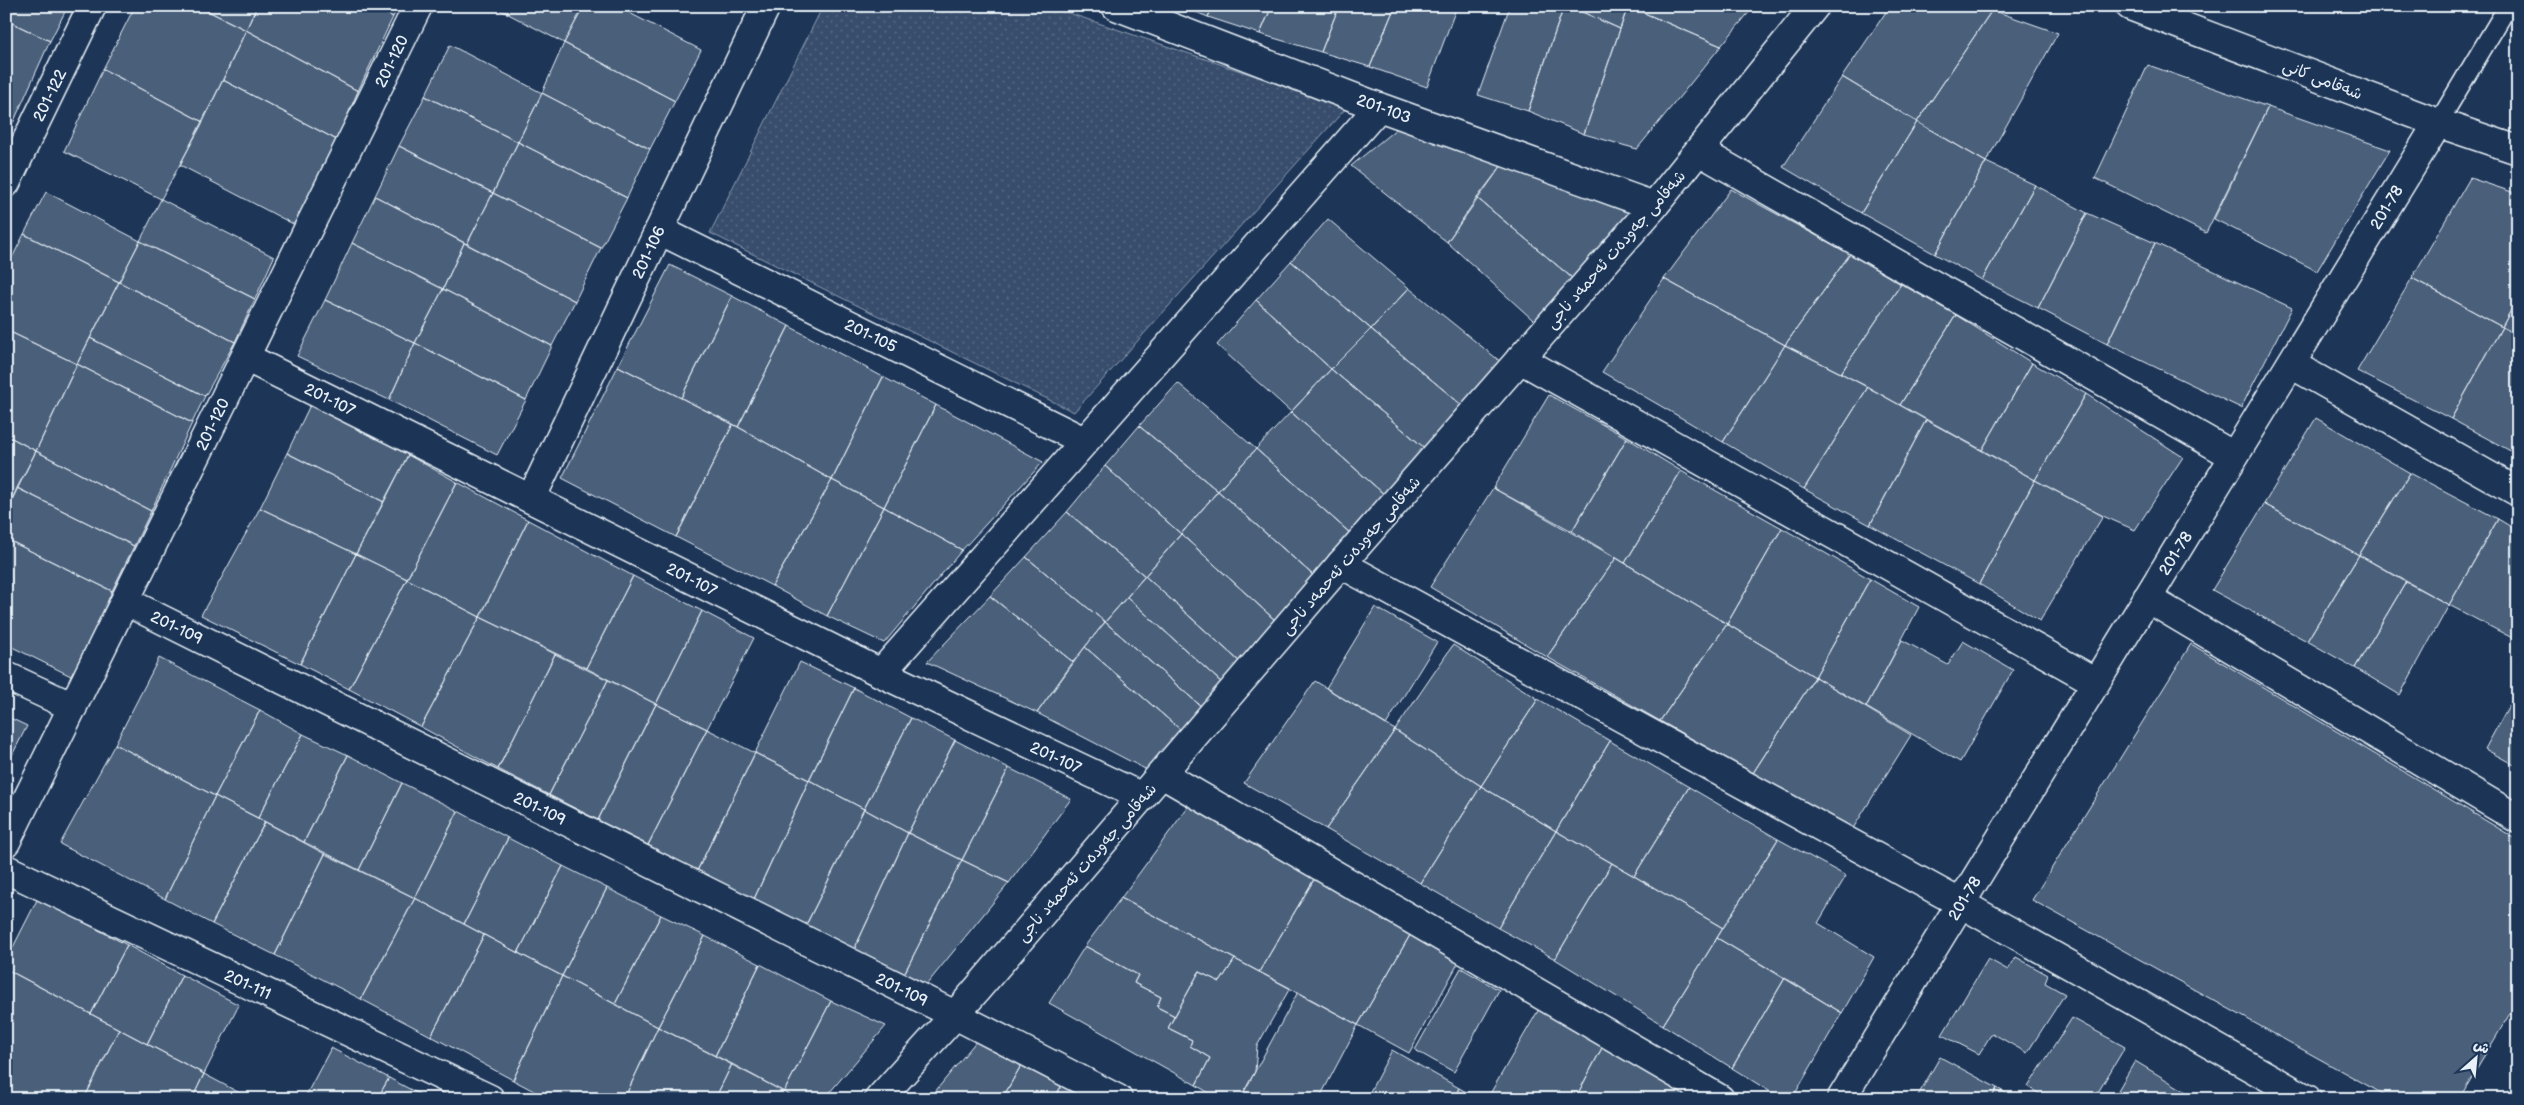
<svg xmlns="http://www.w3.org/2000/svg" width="2524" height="1105" font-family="'Balsamiq Sans','Playpen Sans Arabic',sans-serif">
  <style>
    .green { fill: url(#green-dots); stroke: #909fb2 }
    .building { fill: #495e7a; stroke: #e8f1f8 }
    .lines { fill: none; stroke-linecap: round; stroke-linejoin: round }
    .lane-casing { stroke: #e8f1f8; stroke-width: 21 }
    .street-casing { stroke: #e8f1f8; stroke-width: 31 }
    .secondary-casing { stroke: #e8f1f8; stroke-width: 31 }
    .lane { stroke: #1d3557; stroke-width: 18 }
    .street { stroke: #1d3557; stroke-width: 28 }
    .secondary { stroke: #1d3557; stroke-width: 28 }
    .labels { text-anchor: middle; stroke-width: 4; stroke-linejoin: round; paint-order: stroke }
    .street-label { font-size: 16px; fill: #e8f1f8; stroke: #1d3557 }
  </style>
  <defs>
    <pattern id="green-dots" width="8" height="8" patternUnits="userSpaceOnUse" patternTransform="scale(1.25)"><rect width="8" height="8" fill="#374d6c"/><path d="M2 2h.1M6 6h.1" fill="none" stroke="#546782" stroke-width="1.8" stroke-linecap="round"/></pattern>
  </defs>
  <rect width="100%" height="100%" fill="#1d3557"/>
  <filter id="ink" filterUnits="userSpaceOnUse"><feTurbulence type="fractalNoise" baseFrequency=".02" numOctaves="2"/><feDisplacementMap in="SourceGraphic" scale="10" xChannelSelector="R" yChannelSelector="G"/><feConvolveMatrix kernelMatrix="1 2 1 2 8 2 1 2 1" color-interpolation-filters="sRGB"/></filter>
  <g filter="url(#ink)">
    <!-- green -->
    <path class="green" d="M823,6H1048L1347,107L1074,412L710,233Z"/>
    <!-- building -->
    <path class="building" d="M6,6H68L50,41L6,20Z
      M135,6H198L246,30L203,122L103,69Z
      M198,6H257L246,30Z
      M257,6H373L393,17L358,91L246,30Z
      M373,6H399L393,17Z
      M493,6H584L564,43Z
      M584,6H616L701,50L675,101L564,43Z
      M1181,6H1213L1208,17Z
      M1213,6H1272L1260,34L1208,17Z
      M1272,6H1339L1321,52L1260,34Z
      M1339,6H1395L1370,67L1321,52Z
      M1395,6H1457L1427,87L1370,67Z
      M1510,6H1564L1528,111L1478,95Z
      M1564,6H1569L1620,29L1584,134L1528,111Z
      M1569,6H1628L1620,29Z
      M1628,6L1721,46L1637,149L1584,134Z
      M1628,6H1743L1751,10L1721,46Z
      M1890,6H1980L1992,10L1917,122L1842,77Z
      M1992,10L2058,33L1986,162L1917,122Z
      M6,20L50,41L14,121L6,118Z
      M246,30L358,91L337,140L223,80Z
      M564,43L675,101L650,149L542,93Z
      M450,45L542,93L518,142L425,96Z
      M2148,65L2268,107L2206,233L2095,178Z
      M103,69L203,122L161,199L64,151Z
      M1842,77L1917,122L1861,213L1783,167Z
      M223,80L337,140L295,225L180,165Z
      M542,93L650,149L627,198L518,142Z
      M425,96L518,142L493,193L399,146Z
      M2268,107L2390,150L2317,271L2214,219Z
      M6,118L14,121L6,134Z
      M1917,122L1986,162L1935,254L1861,213Z
      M1402,124L1502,165L1447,242L1351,166Z
      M518,142L627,198L601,248L493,193Z
      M399,146L493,193L467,244L375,196Z
      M1986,162L2035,185L1982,280L1935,254Z
      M1502,165L1637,216L1578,283L1477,198Z
      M2470,178L2518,194V297L2502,327L2412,278Z
      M2035,185L2087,213L2038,308L1982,280Z
      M1731,189L1850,254L1785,345L1664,279Z
      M46,192L140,241L119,282L24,234Z
      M493,193L601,248L575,301L467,244Z
      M375,196L464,243L443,289L352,243Z
      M1477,198L1578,283L1543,329L1447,242Z
      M161,199L274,257L255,299L140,241Z
      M2087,213L2155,243L2107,344L2038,308Z
      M1328,219L1409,288L1371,329L1291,261Z
      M24,234L119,282L77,364L6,330V270Z
      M140,241L255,299L235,342L119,282Z
      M352,243L443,289L415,343L325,300Z
      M464,243L575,301L552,346L443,289Z
      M2155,243L2292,308L2241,408L2107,344Z
      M1850,254L1901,284L1841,373L1785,345Z
      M1291,261L1371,329L1331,369L1256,300Z
      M670,265L732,296L681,398L618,366Z
      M2412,278L2502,327L2451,419L2357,371Z
      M1664,279L1785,345L1723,442L1602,372Z
      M119,282L235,342L205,396L90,338Z
      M1901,284L1956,315L1900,405L1841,373Z
      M1409,288L1501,362L1464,407L1371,329Z
      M443,289L552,346L526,400L415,343Z
      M732,296L789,326L738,427L681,398Z
      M2518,297V335L2502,327Z
      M325,300L415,343L389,400L297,356Z
      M1256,300L1331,369L1291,412L1217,345Z
      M1956,315L2032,363L1982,450L1900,405Z
      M789,326L883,377L832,480L738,427Z
      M2502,327L2518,335V455L2451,419Z
      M1371,329L1464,407L1427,450L1331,369Z
      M6,330L77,364L36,451L6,435Z
      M90,338L205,396L192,423L77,364Z
      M415,343L526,400L497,455L389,400Z
      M1785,345L1868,387L1804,489L1723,442Z
      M2032,363L2086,394L2035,480L1982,450Z
      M77,364L192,423L151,511L36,451Z
      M618,366L733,424L676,537L562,478Z
      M1331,369L1427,450L1385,495L1291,412Z
      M883,377L936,405L884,507L832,480Z
      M1178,383L1256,449L1218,491L1139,426Z
      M1868,387L1926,420L1870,525L1804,489Z
      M2086,394L2183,457L2135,530L2103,516L2035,480Z
      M1549,395L1627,438L1572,531L1493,488Z
      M311,403L408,455L384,502L287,453Z
      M936,405L1043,462L962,550L884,507Z
      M1291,412L1385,495L1351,534L1256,449Z
      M2316,418L2410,473L2359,555L2264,504Z
      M1926,420L2035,480L1979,584L1870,525Z
      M733,424L832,480L772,586L676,537Z
      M1139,426L1218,491L1181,534L1105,466Z
      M6,435L36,451L10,504L6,502Z
      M1627,438L1681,471L1625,563L1572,531Z
      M1256,449L1351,534L1314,576L1218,491Z
      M36,451L151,511L134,546L17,488Z
      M287,453L384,502L356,554L260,508Z
      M408,455L457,482L407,579L356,554Z
      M1105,466L1181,534L1145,576L1067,512Z
      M1681,471L1782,528L1727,624L1625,563Z
      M2410,473L2498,519L2449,605L2359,555Z
      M832,480L884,507L827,616L772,586Z
      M2035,480L2103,516L2040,621L1979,584Z
      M457,482L528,520L480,617L407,579Z
      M17,488L134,546L112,591L6,539V513Z
      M1493,488L1616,558L1547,657L1430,587Z
      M1218,491L1314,576L1276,621L1181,534Z
      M2264,504L2359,555L2307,641L2212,590Z
      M884,507L962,550L884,643L827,616Z
      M260,508L356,554L300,664L201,615Z
      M1067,512L1145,576L1105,622L1026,557Z
      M2498,519L2518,531V641L2449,605Z
      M528,520L633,576L586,668L480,617Z
      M1782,528L1870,579L1815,677L1727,624Z
      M1181,534L1276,621L1240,662L1145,576Z
      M6,539L112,591L75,678L6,644Z
      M356,554L407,579L349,689L300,664Z
      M2359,555L2406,582L2355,668L2307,641Z
      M1026,557L1105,622L1073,662L990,596Z
      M1616,558L1727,624L1660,721L1547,657Z
      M633,576L702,611L656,704L586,668Z
      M1145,576L1240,662L1222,683L1127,597Z
      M407,579L480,617L421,727L349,689Z
      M1870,579L1919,607L1866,707L1815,677Z
      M2406,582L2449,605L2400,695L2355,668Z
      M990,596L1073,662L1037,713L927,662Z
      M1127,597L1222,683L1203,708L1105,622Z
      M1375,607L1437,642L1386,725L1326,688Z
      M702,611L754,638L707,729L656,704Z
      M480,617L555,654L498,769L421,727Z
      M1105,622L1203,708L1183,732L1085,647Z
      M1727,624L1815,677L1753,773L1660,721Z
      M1902,640L1948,665L1963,641L2013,670L1960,762L1866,707Z
      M2191,644L2518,840V1000L2459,1099H2392L2032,900Z
      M1453,645L1538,699L1481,786L1395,730Z
      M1085,647L1183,732L1151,772L1037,713Z
      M555,654L608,680L549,795L498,769Z
      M159,658L260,710L215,796L115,744Z
      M800,662L854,688L809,780L755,753Z
      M1815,677L1911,735L1852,830L1753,773Z
      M608,680L656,704L598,820L549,795Z
      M1315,681L1395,730L1326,829L1244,783Z
      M854,688L911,718L864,809L809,780Z
      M2518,689V767L2485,749Z
      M1538,699L1610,741L1556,831L1481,786Z
      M656,704L707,729L648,845L598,820Z
      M260,710L303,734L258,818L215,796Z
      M6,716L27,726L6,767Z
      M911,718L955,740L908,833L864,809Z
      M707,729L755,753L697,871L648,845Z
      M1395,730L1481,786L1420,883L1326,829Z
      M303,734L348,755L304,842L258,818Z
      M955,740L1009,768L962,860L908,833Z
      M1610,741L1689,787L1634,876L1556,831Z
      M115,744L215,796L165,899L60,844Z
      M755,753L809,780L754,899L697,871Z
      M348,755L402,783L359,870L304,842Z
      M1009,768L1071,799L1009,883L962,860Z
      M809,780L864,809L805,927L754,899Z
      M402,783L458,811L415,898L359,870Z
      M1481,786L1556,831L1498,928L1420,883Z
      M1689,787L1778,839L1723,928L1634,876Z
      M215,796L265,822L212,924L165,899Z
      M1190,804L1316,876L1259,972L1121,898Z
      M864,809L908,833L854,950L805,927Z
      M458,811L508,838L464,924L415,898Z
      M265,822L325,854L275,955L212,924Z
      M1556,831L1612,863L1555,959L1498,928Z
      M908,833L962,860L904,974L854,950Z
      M508,838L563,866L518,953L464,924Z
      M1778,839L1846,876L1818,923L1874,957L1842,1013L1717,938Z
      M325,854L415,898L361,999L275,955Z
      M962,860L1009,883L927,984L904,974Z
      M1612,863L1723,928L1663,1025L1555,959Z
      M563,866L607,888L562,976L518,953Z
      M1316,876L1413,930L1358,1025L1259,972Z
      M607,888L661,915L615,1004L562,976Z
      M38,898L127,945L91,1014L6,969V961Z
      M415,898L484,935L431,1036L361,999Z
      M1121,898L1235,959L1220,982L1199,972L1175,1016L1157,1007L1161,997L1134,983L1138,975L1085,946Z
      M661,915L705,936L658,1027L615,1004Z
      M1413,930L1461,958L1409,1053L1358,1025Z
      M484,935L562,976L513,1080L431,1036Z
      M705,936L760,964L715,1056L658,1027Z
      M1717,938L1785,978L1732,1068L1663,1025Z
      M127,945L182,975L147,1044L91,1014Z
      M1085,946L1138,975L1134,983L1161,997L1157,1007L1175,1016L1168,1028L1192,1040L1190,1046L1210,1058L1196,1085L1049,1003Z
      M2016,957L2048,975L2045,983L2065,994L2027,1053L1992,1033L1979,1054L1942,1035L1988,959L2008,970Z
      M1235,959L1290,988L1257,1046L1255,1072L1240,1099H1219L1196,1085L1210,1058L1190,1046L1192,1040L1168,1028L1199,972L1220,982Z
      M760,964L831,1001L784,1092L715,1056Z
      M1461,968L1499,990L1454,1072L1415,1050Z
      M6,969L119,1029L84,1099H6Z
      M182,975L239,1005L204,1074L147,1044Z
      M562,976L658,1027L624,1099H549L513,1080Z
      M1785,978L1842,1013L1792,1099H1782L1732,1068Z
      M1298,992L1358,1025L1319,1099H1240Z
      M831,1001L886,1026L824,1099H797L784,1092Z
      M1539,1009L1603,1046L1575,1099H1487Z
      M2072,1018L2125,1047L2094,1099H2048L2028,1087Z
      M658,1027L732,1064L715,1099H624Z
      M119,1029L204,1074L192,1099H84Z
      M978,1039L1023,1062L1002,1099H929Z
      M1603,1046L1692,1095L1690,1099H1575Z
      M331,1048L389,1078L377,1099H304Z
      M1392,1050L1459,1088L1454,1099H1366Z
      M1940,1057L1997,1088L1991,1099H1916Z
      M2135,1061L2198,1099H2113Z
      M1023,1062L1063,1083L1054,1099H1002Z
      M732,1064L797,1099H715Z
      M204,1074L251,1099H192Z
      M389,1078L428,1099H377Z
      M1063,1083L1093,1099H1054Z
      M1459,1088L1479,1099H1454Z
      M1997,1088L2016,1099H1991Z"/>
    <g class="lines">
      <!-- lane casing -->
      <g class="lane-casing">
        <path id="lane" d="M2438,123L2508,6"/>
      </g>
      <!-- street casing -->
      <g class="street-casing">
        <path id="street" d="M1116,6L1379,107L1654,206
          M1699,151L2234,456
          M6,183L92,6
          M659,230L1084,441
          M245,357L881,673L1142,797
          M1520,359L2096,682
          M2291,364L2518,492
          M531,499L766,6
          M1341,564L1960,903L2307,1099
          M2147,598L2518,819
          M125,601L955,1015L1118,1099
          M881,673L1379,107
          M6,676L73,707
          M1162,774L1720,1099
          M6,842L418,6
          M6,869L490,1099
          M1841,1099L2438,123"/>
      </g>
      <!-- secondary casing -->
      <g class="secondary-casing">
        <path id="secondary" d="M2130,6L2438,123L2518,150
          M879,1099L955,1015L1341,564L1654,206L1815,6"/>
      </g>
      <!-- lane -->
      <use href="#lane" class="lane"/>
      <!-- street -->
      <use href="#street" class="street"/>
      <!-- secondary -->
      <use href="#secondary" class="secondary"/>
    </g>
  </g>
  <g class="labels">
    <!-- street labels -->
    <g class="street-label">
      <text transform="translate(391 61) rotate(-64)" y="6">201-120</text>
      <text transform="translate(2323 79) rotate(21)" y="6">شەقامی کانی</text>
      <text transform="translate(49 95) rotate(-64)" y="6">201-122</text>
      <text transform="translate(1384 108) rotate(20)" y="6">201-103</text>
      <text transform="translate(2386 207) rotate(-59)" y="6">201-78</text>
      <text transform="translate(1615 249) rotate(-49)" y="6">شەقامی جەودەت ئەحمەد ناجی</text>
      <text transform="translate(648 252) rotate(-65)" y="6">201-106</text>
      <text transform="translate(871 335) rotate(26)" y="6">201-105</text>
      <text transform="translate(330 399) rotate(26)" y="6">201-107</text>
      <text transform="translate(212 424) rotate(-64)" y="6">201-120</text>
      <text transform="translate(2175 553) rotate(-58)" y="6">201-78</text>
      <text transform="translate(1350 555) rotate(-49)" y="6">شەقامی جەودەت ئەحمەد ناجی</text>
      <text transform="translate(692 579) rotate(27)" y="6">201-107</text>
      <text transform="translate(177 627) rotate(26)" y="6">201-109</text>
      <text transform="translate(1056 757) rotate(25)" y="6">201-107</text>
      <text transform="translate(540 808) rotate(26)" y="6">201-109</text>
      <text transform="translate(1086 862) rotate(-49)" y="6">شەقامی جەودەت ئەحمەد ناجی</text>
      <text transform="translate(1964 898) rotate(-59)" y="6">201-78</text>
      <text transform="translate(248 984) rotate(25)" y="6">201-111</text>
      <text transform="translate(902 989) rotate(26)" y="6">201-109</text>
    </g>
  </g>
  <!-- margin -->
  <rect width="2524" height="1105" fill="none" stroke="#1d3557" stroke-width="25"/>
  <rect x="12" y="12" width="2499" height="1080" fill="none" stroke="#e8f1f8" stroke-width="2" filter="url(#ink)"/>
  <!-- north arrow -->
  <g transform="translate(2476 1058) rotate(27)" stroke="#1d3557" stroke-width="4" paint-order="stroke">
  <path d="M0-4L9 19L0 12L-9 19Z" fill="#e8f1f8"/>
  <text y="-8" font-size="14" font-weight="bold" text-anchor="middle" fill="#e8f1f8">ش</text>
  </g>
</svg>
